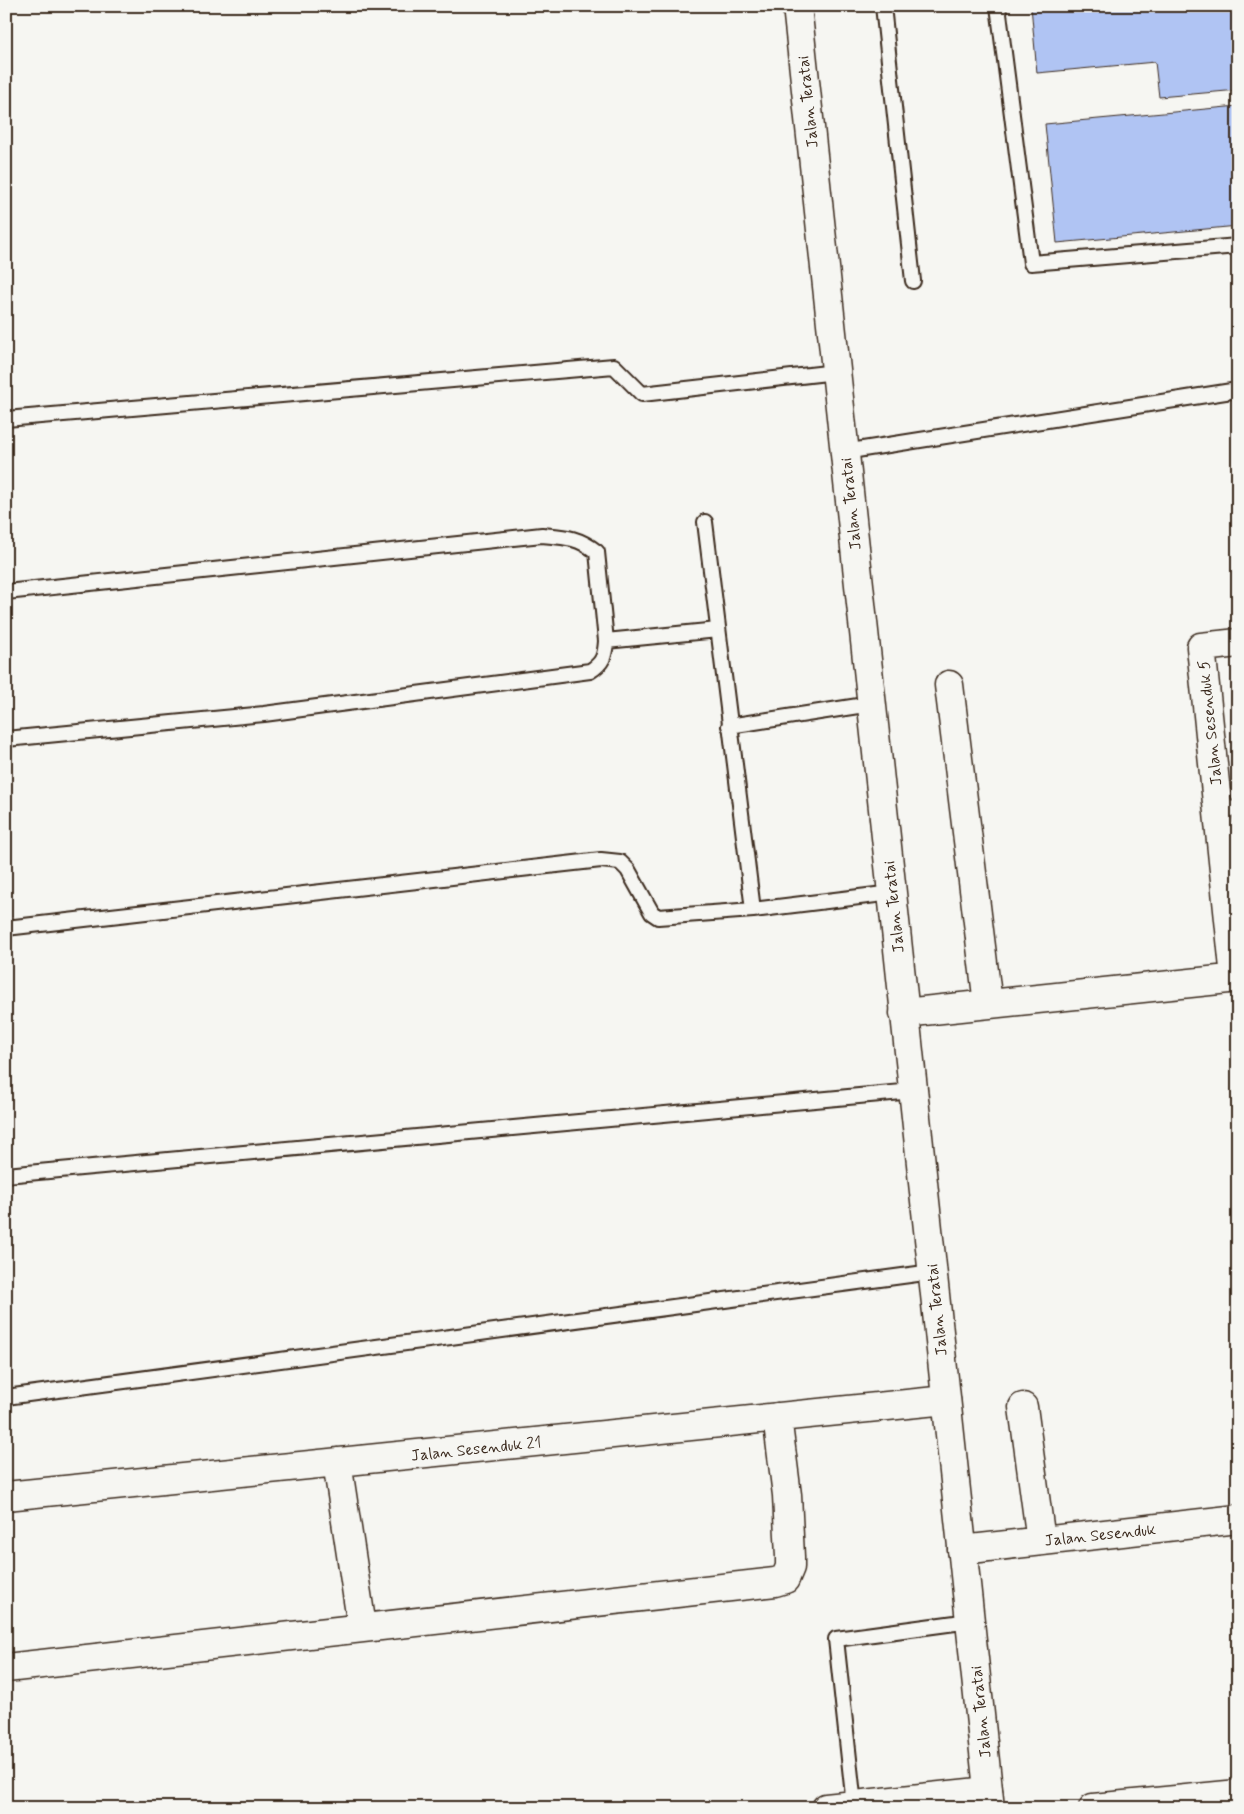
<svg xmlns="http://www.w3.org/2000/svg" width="1244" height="1814" font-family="Mynerve,sans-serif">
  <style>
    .building { fill: #b0c4f3; stroke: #3b2a1e }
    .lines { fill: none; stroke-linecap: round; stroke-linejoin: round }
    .service-casing { stroke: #3b2a1e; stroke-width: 18 }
    .minor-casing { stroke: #3b2a1e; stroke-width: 31 }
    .tertiary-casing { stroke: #3b2a1e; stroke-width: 31 }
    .service { stroke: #f6f6f2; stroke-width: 14 }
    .minor { stroke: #f6f6f2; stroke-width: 28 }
    .tertiary { stroke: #f6f6f2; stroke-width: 28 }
    .labels { text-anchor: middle; stroke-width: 5; stroke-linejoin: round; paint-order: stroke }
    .street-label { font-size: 16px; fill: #3b2a1e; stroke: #f6f6f2 }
  </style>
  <rect width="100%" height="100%" fill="#f6f6f2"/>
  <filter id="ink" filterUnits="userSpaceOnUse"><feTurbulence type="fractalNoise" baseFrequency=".02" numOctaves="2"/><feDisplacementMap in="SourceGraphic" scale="10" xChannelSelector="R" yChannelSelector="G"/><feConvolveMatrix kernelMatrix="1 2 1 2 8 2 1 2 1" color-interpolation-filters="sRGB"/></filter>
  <g filter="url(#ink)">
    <!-- building -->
    <path class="building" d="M1031,6H1238V90L1159,97L1155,62L1037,73Z
      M1238,106V226L1057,243L1045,124Z"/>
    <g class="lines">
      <!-- service casing -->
      <g class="service-casing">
        <path id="service" d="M883,6L913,281
          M998,6L1031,263L1238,246
          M6,419L614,366L642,394L836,372
          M844,452L1238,390
          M705,522L753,910
          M6,592L542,535C565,537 578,537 597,552L606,641C605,656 603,663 590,671L264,714L6,739
          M606,641L718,630
          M729,726L871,704
          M1218,810L1238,808
          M6,928L601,860L620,862L628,870L652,913L658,917L753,910L892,893
          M6,1175L913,1091
          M6,1397L932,1272
          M854,1805L836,1639L970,1621"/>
      </g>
      <!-- minor casing -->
      <g class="minor-casing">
        <path id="minor" d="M949,685L988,1004
          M1235,978L1201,647L1238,643
          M904,1013L1238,978
          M1023,1407L1041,1541
          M337,1462L362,1627
          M6,1496L946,1400
          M962,1550L1238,1519
          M6,1668L775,1582L785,1579L790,1567V1557L787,1495L777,1417
          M826,1808L988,1791
          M1093,1808L1238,1794"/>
      </g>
      <!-- tertiary casing -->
      <g class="tertiary-casing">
        <path id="tertiary" d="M797,6L990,1808"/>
      </g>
      <!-- service -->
      <use href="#service" class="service"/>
      <!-- minor -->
      <use href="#minor" class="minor"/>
      <!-- tertiary -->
      <use href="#tertiary" class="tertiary"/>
    </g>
  </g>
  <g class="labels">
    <!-- street labels -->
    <g class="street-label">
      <text transform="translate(807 102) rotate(-96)" y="6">Jalan Teratai</text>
      <text transform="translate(850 504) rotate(-96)" y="6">Jalan Teratai</text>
      <text transform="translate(1209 723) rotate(-96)" y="6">Jalan Sesenduk 5</text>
      <text transform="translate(893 907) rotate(-96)" y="6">Jalan Teratai</text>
      <text transform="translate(936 1310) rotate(-96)" y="6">Jalan Teratai</text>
      <text transform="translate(476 1448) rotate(-6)" y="6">Jalan Sesenduk 21</text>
      <text transform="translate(1100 1534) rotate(-6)" y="6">Jalan Sesenduk</text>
      <text transform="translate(980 1712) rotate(-96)" y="6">Jalan Teratai</text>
    </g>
  </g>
  <!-- margin -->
  <rect width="1244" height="1814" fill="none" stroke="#f6f6f2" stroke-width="25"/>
  <rect x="12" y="12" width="1219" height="1789" fill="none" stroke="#3b2a1e" stroke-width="2" filter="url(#ink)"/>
</svg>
